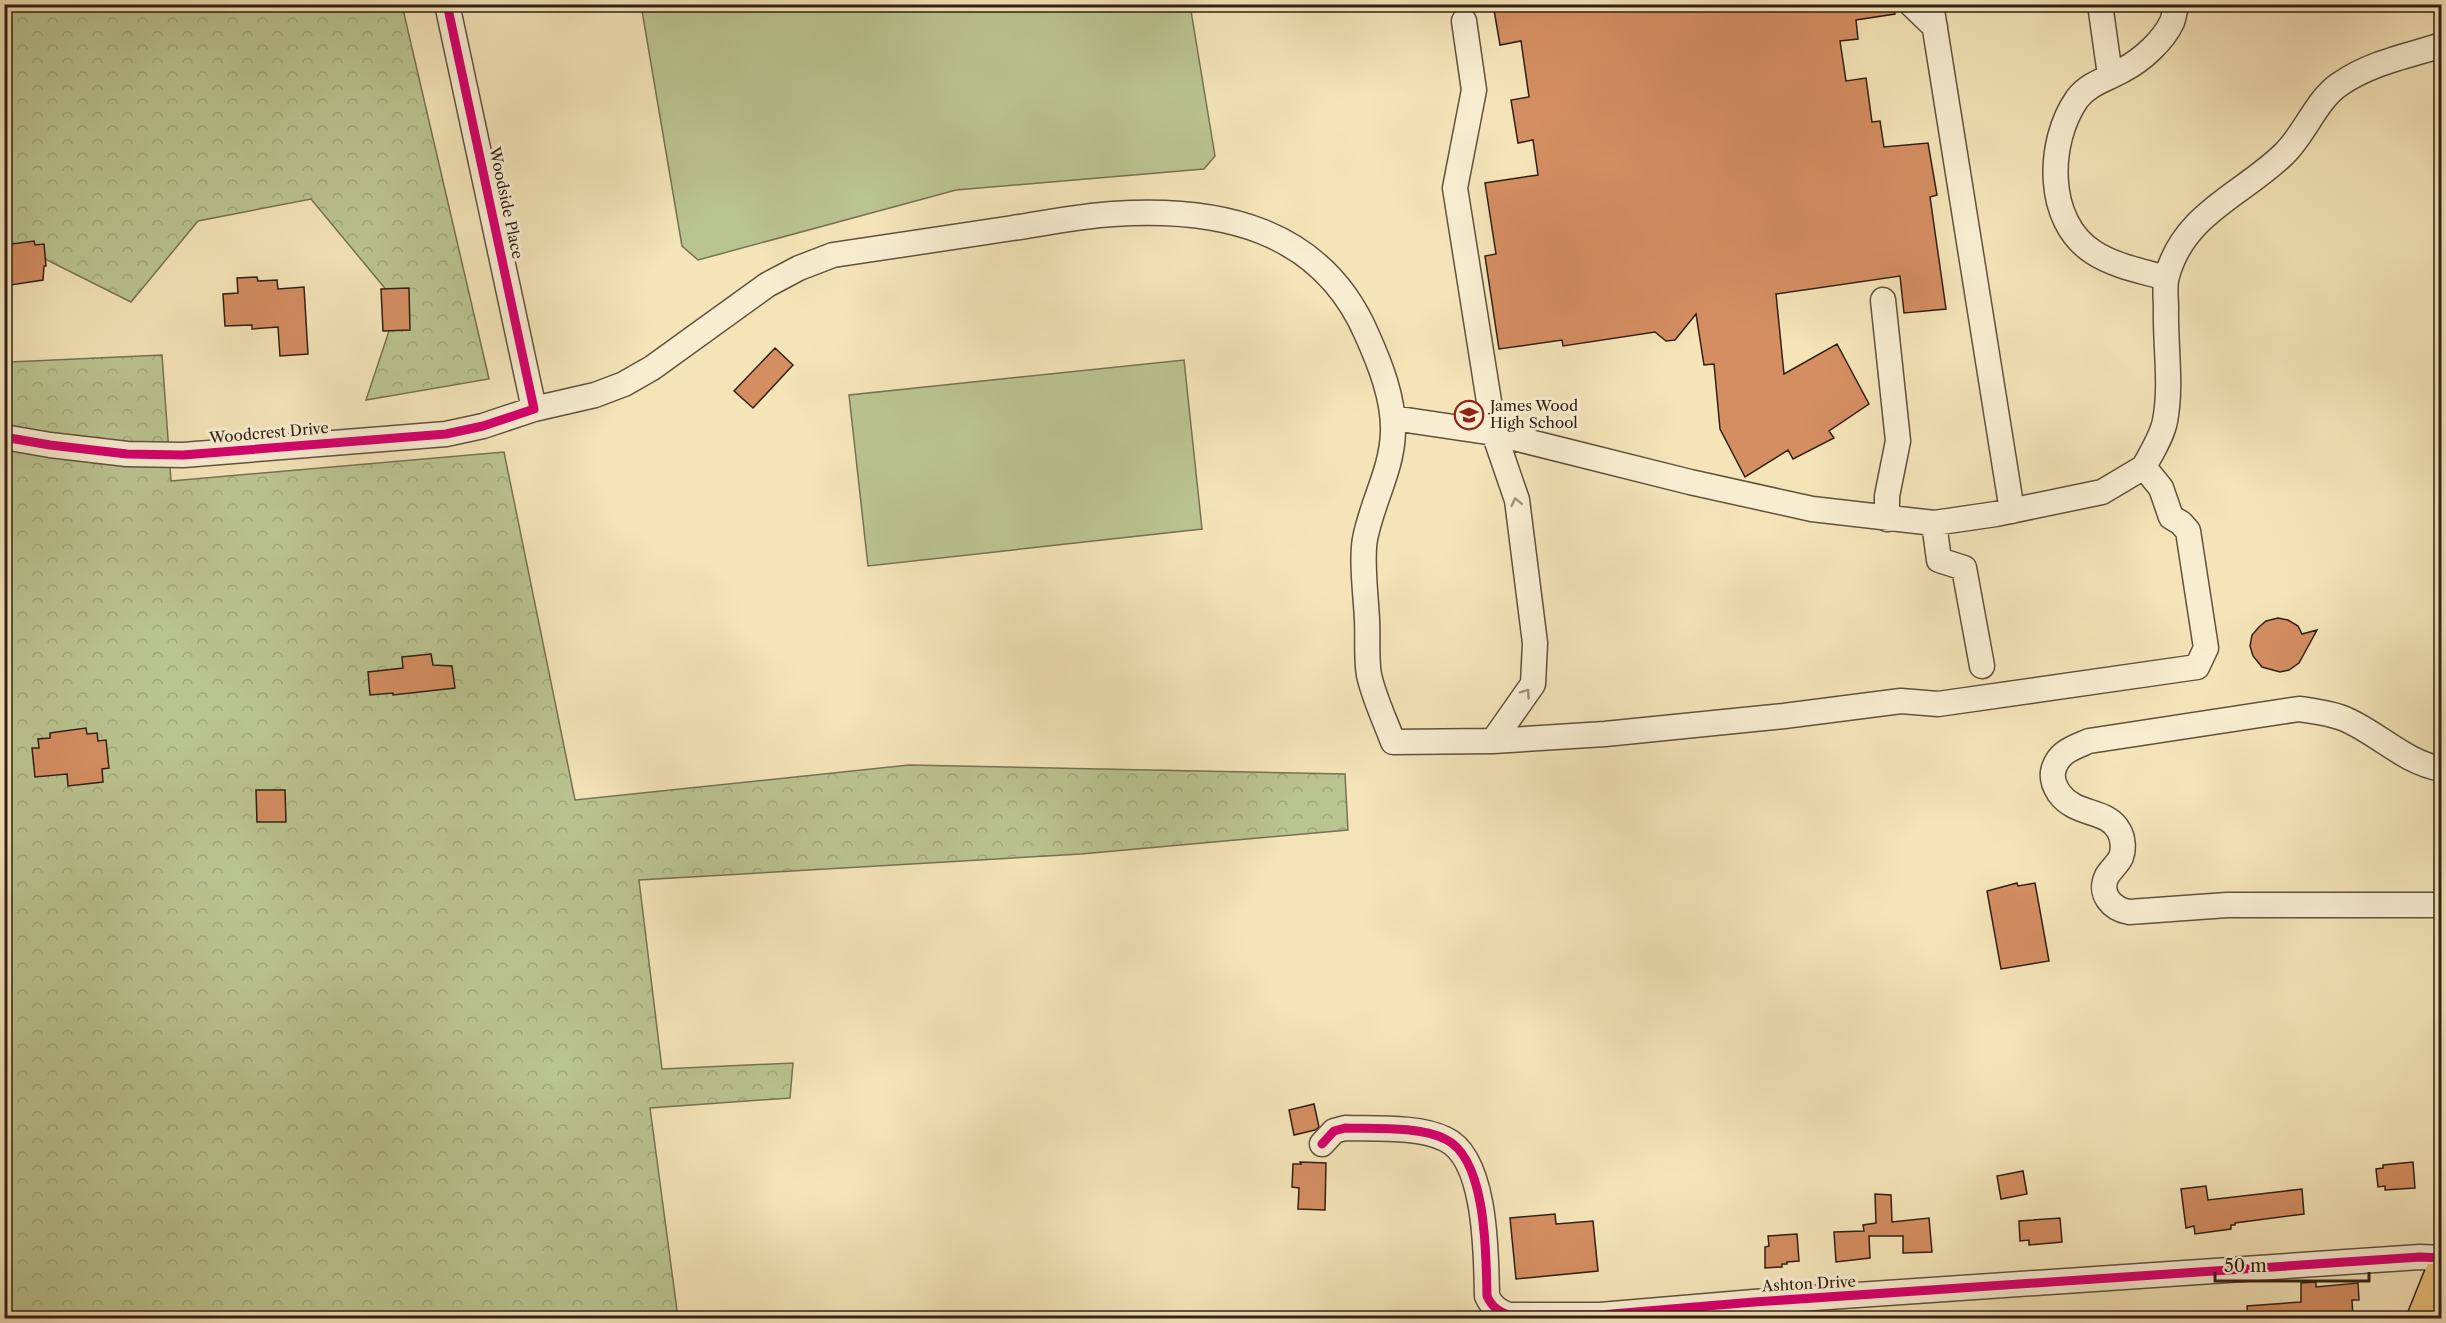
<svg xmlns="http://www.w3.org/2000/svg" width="2446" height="1323" font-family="'Libre Caslon Text',serif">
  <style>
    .forest { fill: url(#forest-crowns); stroke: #767252; stroke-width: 1.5 }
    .pitch { fill: #bac490; stroke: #767252; stroke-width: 1.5 }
    .building { fill: #d48e62; stroke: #312014; stroke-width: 1.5 }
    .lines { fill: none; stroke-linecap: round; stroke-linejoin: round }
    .minor-casing { stroke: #62513d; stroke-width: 27 }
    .highway-casing { stroke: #312014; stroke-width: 36 }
    .minor { stroke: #f8edd1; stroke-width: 24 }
    .highway { stroke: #eac27c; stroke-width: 33 }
    .cycleway-casing { stroke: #f8edd1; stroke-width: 13 }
    .cycleway { stroke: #d6006c; stroke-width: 9 }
    .oneway { stroke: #9e917c }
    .labels { text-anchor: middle; stroke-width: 6; stroke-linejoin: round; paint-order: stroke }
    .street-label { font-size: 15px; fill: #312014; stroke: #f8edd1 }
    .poi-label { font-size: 15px; fill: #312014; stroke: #f8edd1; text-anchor: start }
  </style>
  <defs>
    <pattern id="forest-crowns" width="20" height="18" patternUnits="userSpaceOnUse" patternTransform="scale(1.5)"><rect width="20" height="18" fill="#bac490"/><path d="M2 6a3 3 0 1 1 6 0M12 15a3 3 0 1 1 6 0" fill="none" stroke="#a0a87b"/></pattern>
  </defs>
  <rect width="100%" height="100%" fill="#f4e4b8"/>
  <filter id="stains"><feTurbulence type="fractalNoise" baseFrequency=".00333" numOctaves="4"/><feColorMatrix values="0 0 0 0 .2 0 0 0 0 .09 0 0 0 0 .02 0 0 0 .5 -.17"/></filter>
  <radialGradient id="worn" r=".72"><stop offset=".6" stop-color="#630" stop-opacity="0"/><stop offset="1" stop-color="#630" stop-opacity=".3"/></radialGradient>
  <!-- forest -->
  <path class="forest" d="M4,5H402L489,379L366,400L398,304L311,199L198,221L131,302L11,242L5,243Z
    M162,355L171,481L504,452L575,800L909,765L1345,774L1348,830L1081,854L639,880L662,1069L793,1063L790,1098L650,1108L678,1318H5L4,360L10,362Z"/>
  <!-- pitch -->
  <path class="pitch" d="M641,5H1190L1215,156L1204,169L956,190L698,260L682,246Z
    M1184,360L1202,529L868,566L849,395Z"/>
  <!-- building -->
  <path class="building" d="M1493,4H1894L1895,14L1856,20L1858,39L1840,41L1846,81L1866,78L1872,122L1880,121L1884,147L1928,143L1937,195L1930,197L1946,309L1904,313L1900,276L1776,294L1784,374L1837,344L1869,404L1829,431L1834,438L1793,459L1788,450L1745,477L1720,429L1714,364L1704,365L1696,314L1675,340L1666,341L1655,332L1563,346L1562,340L1499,349L1485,256L1496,254L1485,183L1538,175L1533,140L1518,143L1511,100L1529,97L1521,41L1500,45Z
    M34,241L35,245L44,244L46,266H44L43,280L4,286V245Z
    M257,277L258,281L277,280L278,289L304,287L308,354L280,356L278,327L252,329V325L225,326L223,294L238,293L237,278Z
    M409,288L410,330L383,331L381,289Z
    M775,348L793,365L753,408L734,391Z
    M2278,618L2288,620L2298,626L2302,634L2317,630L2299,663L2289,670L2280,672L2262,667L2253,656L2250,646L2252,635L2259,627L2266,621Z
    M431,654L433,665L452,666L455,688L393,695V693L370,695L368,672L403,668L402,657Z
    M86,728L87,734L97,733L98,741L106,740L109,768L102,769L103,782L68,786L67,774L35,777L32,748H39L38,739L50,738V733Z
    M256,790H285L286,822H257Z
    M2017,883L2018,886L2035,883L2049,961L2001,969L1987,891Z
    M1314,1104L1319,1127L1315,1130L1294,1135L1289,1110Z
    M1300,1162L1326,1163L1325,1210L1298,1209L1299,1188L1292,1187L1293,1164H1301Z
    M2413,1162L2415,1188L2385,1190V1186L2378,1187L2376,1169L2383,1168V1165Z
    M2023,1171L2027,1194L2001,1199L1997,1176Z
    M2206,1186L2208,1200L2302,1189L2304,1214L2235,1223V1225H2231V1229L2195,1234L2194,1226L2186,1228L2181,1189Z
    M1875,1194L1891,1195L1892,1222L1929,1218L1932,1252L1903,1253V1236H1869L1870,1258L1836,1262L1834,1232L1864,1231L1863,1225L1876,1223Z
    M1555,1214L1556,1224L1593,1221L1598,1271L1516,1279L1510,1218Z
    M2060,1218L2062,1242L2029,1245V1240L2020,1241L2019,1221Z
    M1797,1234L1799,1261L1787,1262V1264H1782V1267L1765,1268V1247L1769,1246L1768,1236Z
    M2316,1282V1287L2358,1283L2359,1300H2352L2353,1318H2248L2247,1306L2301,1302V1283Z"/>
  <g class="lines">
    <!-- minor casing -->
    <g class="minor-casing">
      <path id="minor" d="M447,4L534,409
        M1911,4L1935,27
        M1931,4L2012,511
        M2100,4L2110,75
        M1464,21L1474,90L1455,188L1494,433L1517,500L1535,643L1533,684L1493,741
        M2166,278C2142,271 2114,266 2093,252C2045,221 2047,142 2077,99C2089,83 2108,79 2123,70C2142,60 2163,41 2172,22C2174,17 2175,10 2176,4
        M1883,300L1898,441L1887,496V519
        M1393,418L1494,433L1690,482L1812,509L1934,523L1996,514L2102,492L2144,467
        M4,437L50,445L127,454L183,455L446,434L483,426L534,409L595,395L624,384L652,368L767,285L799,268L833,255C893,246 953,237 1013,228C1046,223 1080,216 1113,214C1219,207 1321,228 1367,335C1380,364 1394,399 1393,432C1392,470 1372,502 1365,539C1361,560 1366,597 1367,620C1368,637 1366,658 1369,675C1374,698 1385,720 1393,742L1493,741L1605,734L1784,716L1901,701L1938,704L2197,667L2206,648L2188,531L2181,523L2171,517L2161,488L2144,467C2151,453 2162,437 2165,421C2172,384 2165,346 2166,308C2166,298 2164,286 2167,276C2184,213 2242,195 2284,154C2305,134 2316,100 2340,84C2370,63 2407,56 2442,45
        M1934,523L1939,560L1964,568L1982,666
        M2442,769C2405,763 2378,733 2345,719C2330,713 2315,711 2299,709L2089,741C2073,748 2057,752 2053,772C2052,779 2055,787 2059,793C2076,817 2107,808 2119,831C2123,838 2124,849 2121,857C2118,864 2111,869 2107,876C2098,894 2112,909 2129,912L2227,905H2442
        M1322,1144L1334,1131L1345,1128C1374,1129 1419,1126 1445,1139C1487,1158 1486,1256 1487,1296C1492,1307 1498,1311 1509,1315H1600L1754,1302L2420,1257L2442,1258"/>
    </g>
    <!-- highway casing -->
    <g class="highway-casing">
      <path id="highway" d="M2424,1318L2442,1273"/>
    </g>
    <!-- minor -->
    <use href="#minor" class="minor"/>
    <!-- highway -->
    <use href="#highway" class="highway"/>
    <!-- cycleway casing -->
    <g class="cycleway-casing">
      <path id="cycleway" d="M4,437L50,445L127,454L183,455L446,434L483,426L534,409L447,4
        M1322,1144L1334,1131L1345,1128C1374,1129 1419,1126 1445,1139C1487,1158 1486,1256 1487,1296C1492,1307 1498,1311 1509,1315H1600L1754,1302L2420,1257L2442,1258"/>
    </g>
    <!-- cycleway -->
    <use href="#cycleway" class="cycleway"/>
  </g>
  <!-- one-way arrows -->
  <defs><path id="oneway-chevron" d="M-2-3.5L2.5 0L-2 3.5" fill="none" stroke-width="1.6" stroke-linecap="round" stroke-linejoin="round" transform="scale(1.5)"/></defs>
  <g class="oneway">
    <use href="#oneway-chevron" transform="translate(1516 502) rotate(-102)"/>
    <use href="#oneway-chevron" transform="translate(1526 693) rotate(-55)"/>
  </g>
  <!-- icons -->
  <defs>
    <g id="school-ring" transform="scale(1.5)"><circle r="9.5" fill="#f8edd1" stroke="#8f2418" stroke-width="1.5"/><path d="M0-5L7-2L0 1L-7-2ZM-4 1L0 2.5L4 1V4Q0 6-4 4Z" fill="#8f2418"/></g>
  </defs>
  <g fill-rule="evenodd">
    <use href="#school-ring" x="1469" y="415"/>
  </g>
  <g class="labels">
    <!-- street labels -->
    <g class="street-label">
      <text transform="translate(506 203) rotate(78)" y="5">Woodside Place</text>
      <text transform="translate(269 433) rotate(-5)" y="5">Woodcrest Drive</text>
      <text transform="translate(1809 1284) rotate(-3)" y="5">Ashton Drive</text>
    </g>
    <!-- poi labels -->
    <g class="poi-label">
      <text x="1490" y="411">James Wood<tspan x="1490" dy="17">High School</tspan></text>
    </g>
  </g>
  <!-- margin -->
  <rect width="2446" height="1323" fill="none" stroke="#f4e4b8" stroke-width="24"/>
  <rect x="6" y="6" width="2434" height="1311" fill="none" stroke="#312014" stroke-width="3"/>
  <rect x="12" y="12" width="2422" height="1299" fill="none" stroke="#312014" stroke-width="1.5"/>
  <!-- scale -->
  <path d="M2215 1272v9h154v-9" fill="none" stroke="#312014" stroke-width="3"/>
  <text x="2224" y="1272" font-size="18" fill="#312014" stroke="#f8edd1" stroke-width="4.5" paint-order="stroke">50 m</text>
  <rect width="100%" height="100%" filter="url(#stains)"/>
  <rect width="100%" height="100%" fill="url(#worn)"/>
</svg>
